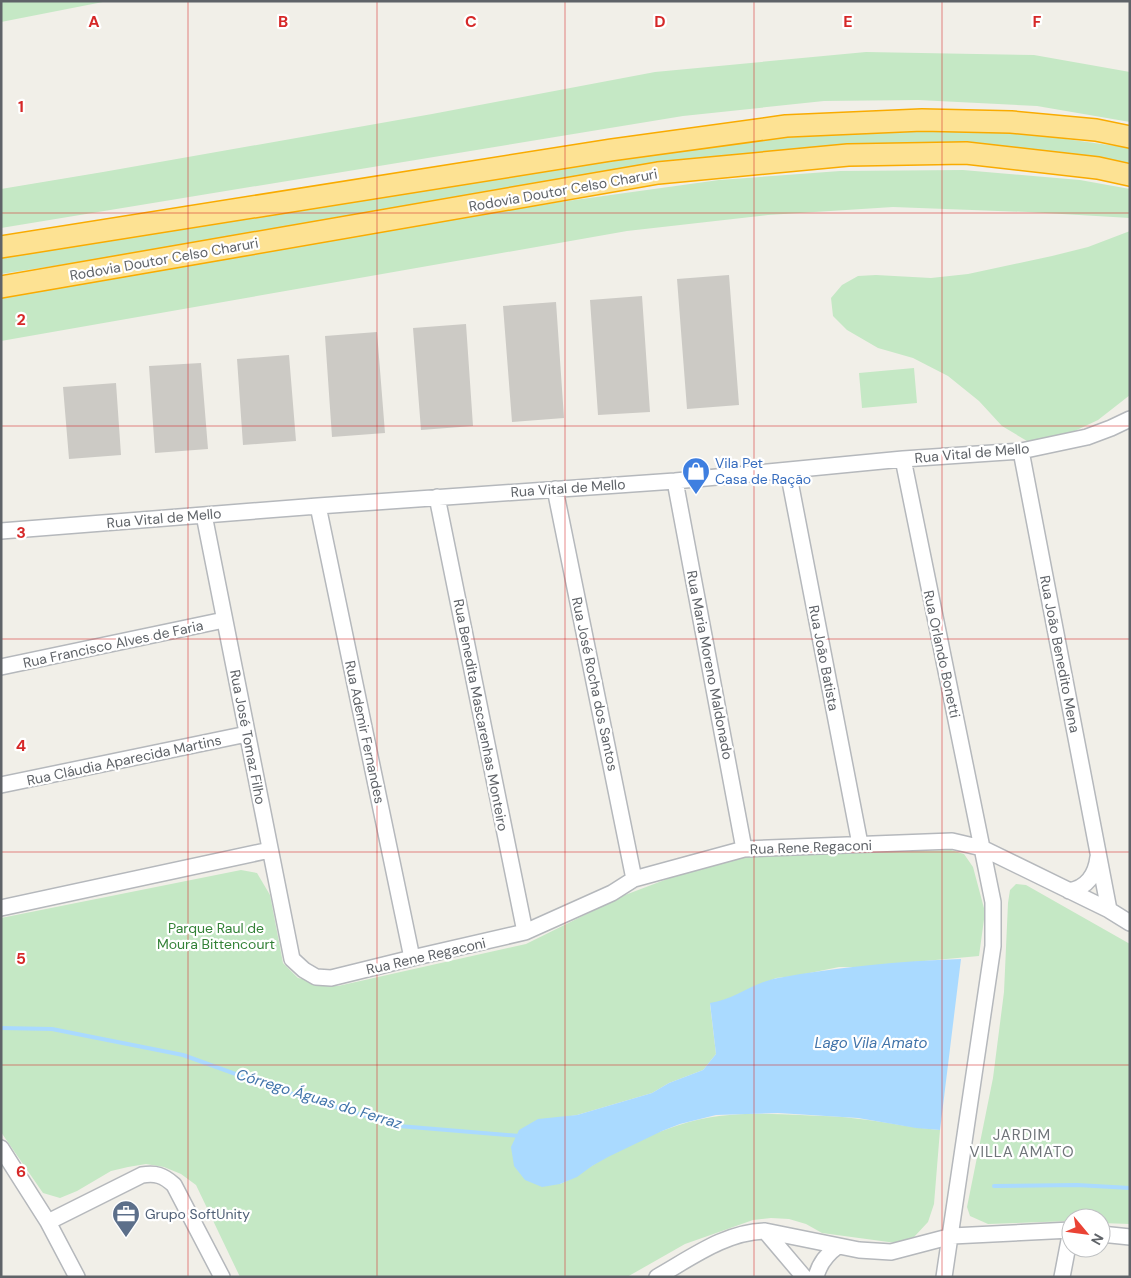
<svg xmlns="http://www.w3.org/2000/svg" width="1131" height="1278" font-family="'DM Sans',sans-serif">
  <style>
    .green { fill: #c5e8c5 }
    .water { fill: #aadaff }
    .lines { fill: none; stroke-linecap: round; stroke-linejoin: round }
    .stream { stroke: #aadaff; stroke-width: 4 }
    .building { fill: #cccac5 }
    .minor-casing { stroke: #b5b8bc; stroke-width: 18 }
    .highway-casing { stroke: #f9ab00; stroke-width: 24 }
    .minor { stroke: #fff; stroke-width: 15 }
    .highway { stroke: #fde293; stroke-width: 21 }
    .grid { fill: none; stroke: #d62828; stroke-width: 1; stroke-opacity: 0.55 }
    .labels { text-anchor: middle; stroke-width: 4.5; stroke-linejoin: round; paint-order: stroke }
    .street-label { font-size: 14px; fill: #5f6368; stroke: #fff }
    .shop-label { font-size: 14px; fill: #366cbe; stroke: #fff; text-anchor: start }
    .park-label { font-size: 14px; fill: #348238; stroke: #fff }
    .service-label { font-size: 14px; fill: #4e5e75; stroke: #fff; text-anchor: start }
    .water-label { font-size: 15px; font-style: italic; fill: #4174aa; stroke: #fff }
    .neighbourhood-label { font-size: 15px; letter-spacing: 1px; fill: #70757a; stroke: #fff }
    .grid-label { font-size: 16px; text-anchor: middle; font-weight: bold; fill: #d62828; stroke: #fff; stroke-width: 4.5; stroke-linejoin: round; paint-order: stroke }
  </style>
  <rect width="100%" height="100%" fill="#f1efe8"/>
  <!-- green -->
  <path class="green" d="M1,1H108L1,22Z
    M866,52L1034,55L1130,72V122L1037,106L918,100L824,101L683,116L1,228V189L103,172L432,114L655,72Z
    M994,129L1130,148V164L1079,156L886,146L132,254L1,274V256L648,153L818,132Z
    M963,170L1080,180L1130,189V218L1028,212L893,207L768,215L627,231L1,341V295L293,245L560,202L719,180L840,171Z
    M1130,231V395L1098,420L1064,436L1046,440L1027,441L1002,426L979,401L948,376L913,358L878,348L847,330L833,316L831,298L842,285L858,276L876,275L931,278L968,274L1052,256L1088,247Z
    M914,368L917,403L862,408L859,373Z
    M951,850L964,854L973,867L985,912L979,956L859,967H839L795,976L776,978L721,1002L710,1004L716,1054L703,1070L669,1083L652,1093L577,1115L558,1118L560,1184C572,1179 582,1172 593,1165C619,1149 650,1134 679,1125C718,1112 759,1113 800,1115C820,1116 840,1116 860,1119C887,1122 913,1128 940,1130L934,1204L928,1222L914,1237L896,1243L822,1233L806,1224L789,1219L771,1218L753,1220L685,1244L627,1277H240L196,1185L181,1174L164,1167L146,1164L128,1167L111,1171L77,1191L60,1198L43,1193L5,1138L1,1132V918L241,870L257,873L270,895L283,963L298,978L338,986L526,944L625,895L683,873L750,856Z
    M1016,884L1026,885L1130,944V1224L1101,1223V1218H1071V1221L988,1224L970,1216L967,1207L993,1078L1004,992L1008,903L1010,890Z"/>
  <!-- water -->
  <path class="water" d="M961,959L940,1130L916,1128L858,1118L778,1113L716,1115L680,1124L662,1131L608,1157L592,1166L577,1177L560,1184L542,1187L525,1180L514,1166L511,1147L519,1130L538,1119L577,1115L652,1093L669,1083L703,1070L716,1054L710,1003C734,1000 754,982 778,978C838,967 899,961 961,959Z"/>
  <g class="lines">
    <!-- stream -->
    <path class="stream" d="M1,1028L52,1029L183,1055L283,1091L399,1126L520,1136
      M994,1186L1077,1185L1130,1188"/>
  </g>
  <!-- building -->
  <path class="building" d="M729,275L739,405L687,409L677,279Z
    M642,296L650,412L598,415L590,300Z
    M556,302L564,418L512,422L503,306Z
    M466,324L473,426L421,430L413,328Z
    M377,332L385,433L332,437L325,336Z
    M289,355L296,441L243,445L237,359Z
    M201,363L208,449L155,453L149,366Z
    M116,383L121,455L69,459L63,387Z"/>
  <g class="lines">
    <!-- minor casing -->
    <g class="minor-casing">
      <path id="minor" d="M1021,451L1109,910
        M903,459L993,902V946L944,1277
        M788,471L860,844
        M675,481L744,849
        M555,489L634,879
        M437,497L525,932
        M318,506L412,958
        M204,515L292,959L304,970L316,977L331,978L412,958L525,932L612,893L634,879L744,849L952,841L982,848L1109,910L1130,923
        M1,531L318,506L675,481L903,459L1021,451L1087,437L1111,428L1130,419
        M1,667L224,620
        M1,785L247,734
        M1069,891C1087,888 1096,874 1098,857
        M1,908L270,850
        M1,1148L48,1222L77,1277
        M48,1222L142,1175C156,1173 163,1175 174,1185L222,1277
        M765,1231L804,1277
        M1101,1234L1130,1237
        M657,1277C691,1258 725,1232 765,1231L859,1250L891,1252L952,1236L1071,1230
        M816,1277C819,1264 827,1254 838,1246
        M1062,1277L1071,1230"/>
    </g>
    <!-- highway casing -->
    <g class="highway-casing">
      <path id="highway" d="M1,247L611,150L786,126L922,120L1011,122L1096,130L1130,137
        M1,287L658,173L848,155L966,153L1098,168L1130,175"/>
    </g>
    <!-- minor -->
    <use href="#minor" class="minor"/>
    <!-- highway -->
    <use href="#highway" class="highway"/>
  </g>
  <!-- grid -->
  <path class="grid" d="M188,1V1277M377,1V1277M565,1V1277M754,1V1277M942,1V1277M1,213H1130M1,426H1130M1,639H1130M1,852H1130M1,1065H1130"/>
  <!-- icons -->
  <defs>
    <g id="shop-pin" transform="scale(1.4375)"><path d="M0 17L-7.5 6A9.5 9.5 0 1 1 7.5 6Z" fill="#3f7fe0" stroke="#fff"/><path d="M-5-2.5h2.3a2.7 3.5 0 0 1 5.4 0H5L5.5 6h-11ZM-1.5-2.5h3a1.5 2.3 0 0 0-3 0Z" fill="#fff"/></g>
    <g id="office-pin" transform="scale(1.4375)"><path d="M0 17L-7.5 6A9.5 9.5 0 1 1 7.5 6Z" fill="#5c6f8a" stroke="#fff"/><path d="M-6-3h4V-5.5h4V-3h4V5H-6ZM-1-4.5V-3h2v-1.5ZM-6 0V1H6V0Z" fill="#fff"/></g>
  </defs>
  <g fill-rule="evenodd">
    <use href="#shop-pin" x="696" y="471"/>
    <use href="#office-pin" x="126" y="1214"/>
  </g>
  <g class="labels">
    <!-- street labels -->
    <g class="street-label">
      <text transform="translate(563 190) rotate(-10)" y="5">Rodovia Doutor Celso Charuri</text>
      <text transform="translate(164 259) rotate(-10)" y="5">Rodovia Doutor Celso Charuri</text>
      <text transform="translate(972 453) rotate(-5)" y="5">Rua Vital de Mello</text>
      <text transform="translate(568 488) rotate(-4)" y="5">Rua Vital de Mello</text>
      <text transform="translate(164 518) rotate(-5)" y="5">Rua Vital de Mello</text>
      <text transform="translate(113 644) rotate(-12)" y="5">Rua Francisco Alves de Faria</text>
      <text transform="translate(942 654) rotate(78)" y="5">Rua Orlando Bonetti</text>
      <text transform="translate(1060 654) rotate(79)" y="5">Rua João Benedito Mena</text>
      <text transform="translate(824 658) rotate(79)" y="5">Rua João Batista</text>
      <text transform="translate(710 665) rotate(79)" y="5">Rua Maria Moreno Maldonado</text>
      <text transform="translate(595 684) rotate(78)" y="5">Rua José Rocha dos Santos</text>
      <text transform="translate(481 715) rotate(79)" y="5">Rua Benedita Mascarenhas Monteiro</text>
      <text transform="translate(365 732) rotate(78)" y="5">Rua Ademir Fernandes</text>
      <text transform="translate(248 737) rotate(79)" y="5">Rua José Tomaz Filho</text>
      <text transform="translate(124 760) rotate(-12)" y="5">Rua Cláudia Aparecida Martins</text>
      <text transform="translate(811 847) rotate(-2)" y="5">Rua Rene Regaconi</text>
      <text transform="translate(426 956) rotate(-13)" y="5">Rua Rene Regaconi</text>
    </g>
    <!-- shop labels -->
    <g class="shop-label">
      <text x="715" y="468">Vila Pet<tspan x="715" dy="16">Casa de Ração</tspan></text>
    </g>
    <!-- park labels -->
    <g class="park-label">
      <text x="216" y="933">Parque Raul de<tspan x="216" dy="16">Moura Bittencourt</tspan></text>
    </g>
    <!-- service labels -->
    <g class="service-label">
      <text x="145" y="1219">Grupo SoftUnity</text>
    </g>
    <!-- water labels -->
    <g class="water-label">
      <text x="871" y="1048">Lago Vila Amato</text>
      <text transform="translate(319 1099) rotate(17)" y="5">Córrego Águas do Ferraz</text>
    </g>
    <!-- neighbourhood labels -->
    <g class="neighbourhood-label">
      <text x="1022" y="1140">JARDIM<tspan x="1022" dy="17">VILLA AMATO</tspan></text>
    </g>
  </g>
  <g class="grid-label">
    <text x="94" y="27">A</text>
    <text x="283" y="27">B</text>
    <text x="471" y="27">C</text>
    <text x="660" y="27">D</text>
    <text x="848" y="27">E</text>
    <text x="1037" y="27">F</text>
    <text x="21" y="112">1</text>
    <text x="21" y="325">2</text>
    <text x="21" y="538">3</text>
    <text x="21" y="751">4</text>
    <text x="21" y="964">5</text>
    <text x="21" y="1177">6</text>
  </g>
  <!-- border -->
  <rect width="1131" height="1278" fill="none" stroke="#5f6368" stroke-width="5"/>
  <!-- north arrow -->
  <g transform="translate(1086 1233) rotate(119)"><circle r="24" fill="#ffffff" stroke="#bfc1c3"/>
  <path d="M0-4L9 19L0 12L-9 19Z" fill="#ea4335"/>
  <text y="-8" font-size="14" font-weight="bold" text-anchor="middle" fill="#5f6368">N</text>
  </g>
</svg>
